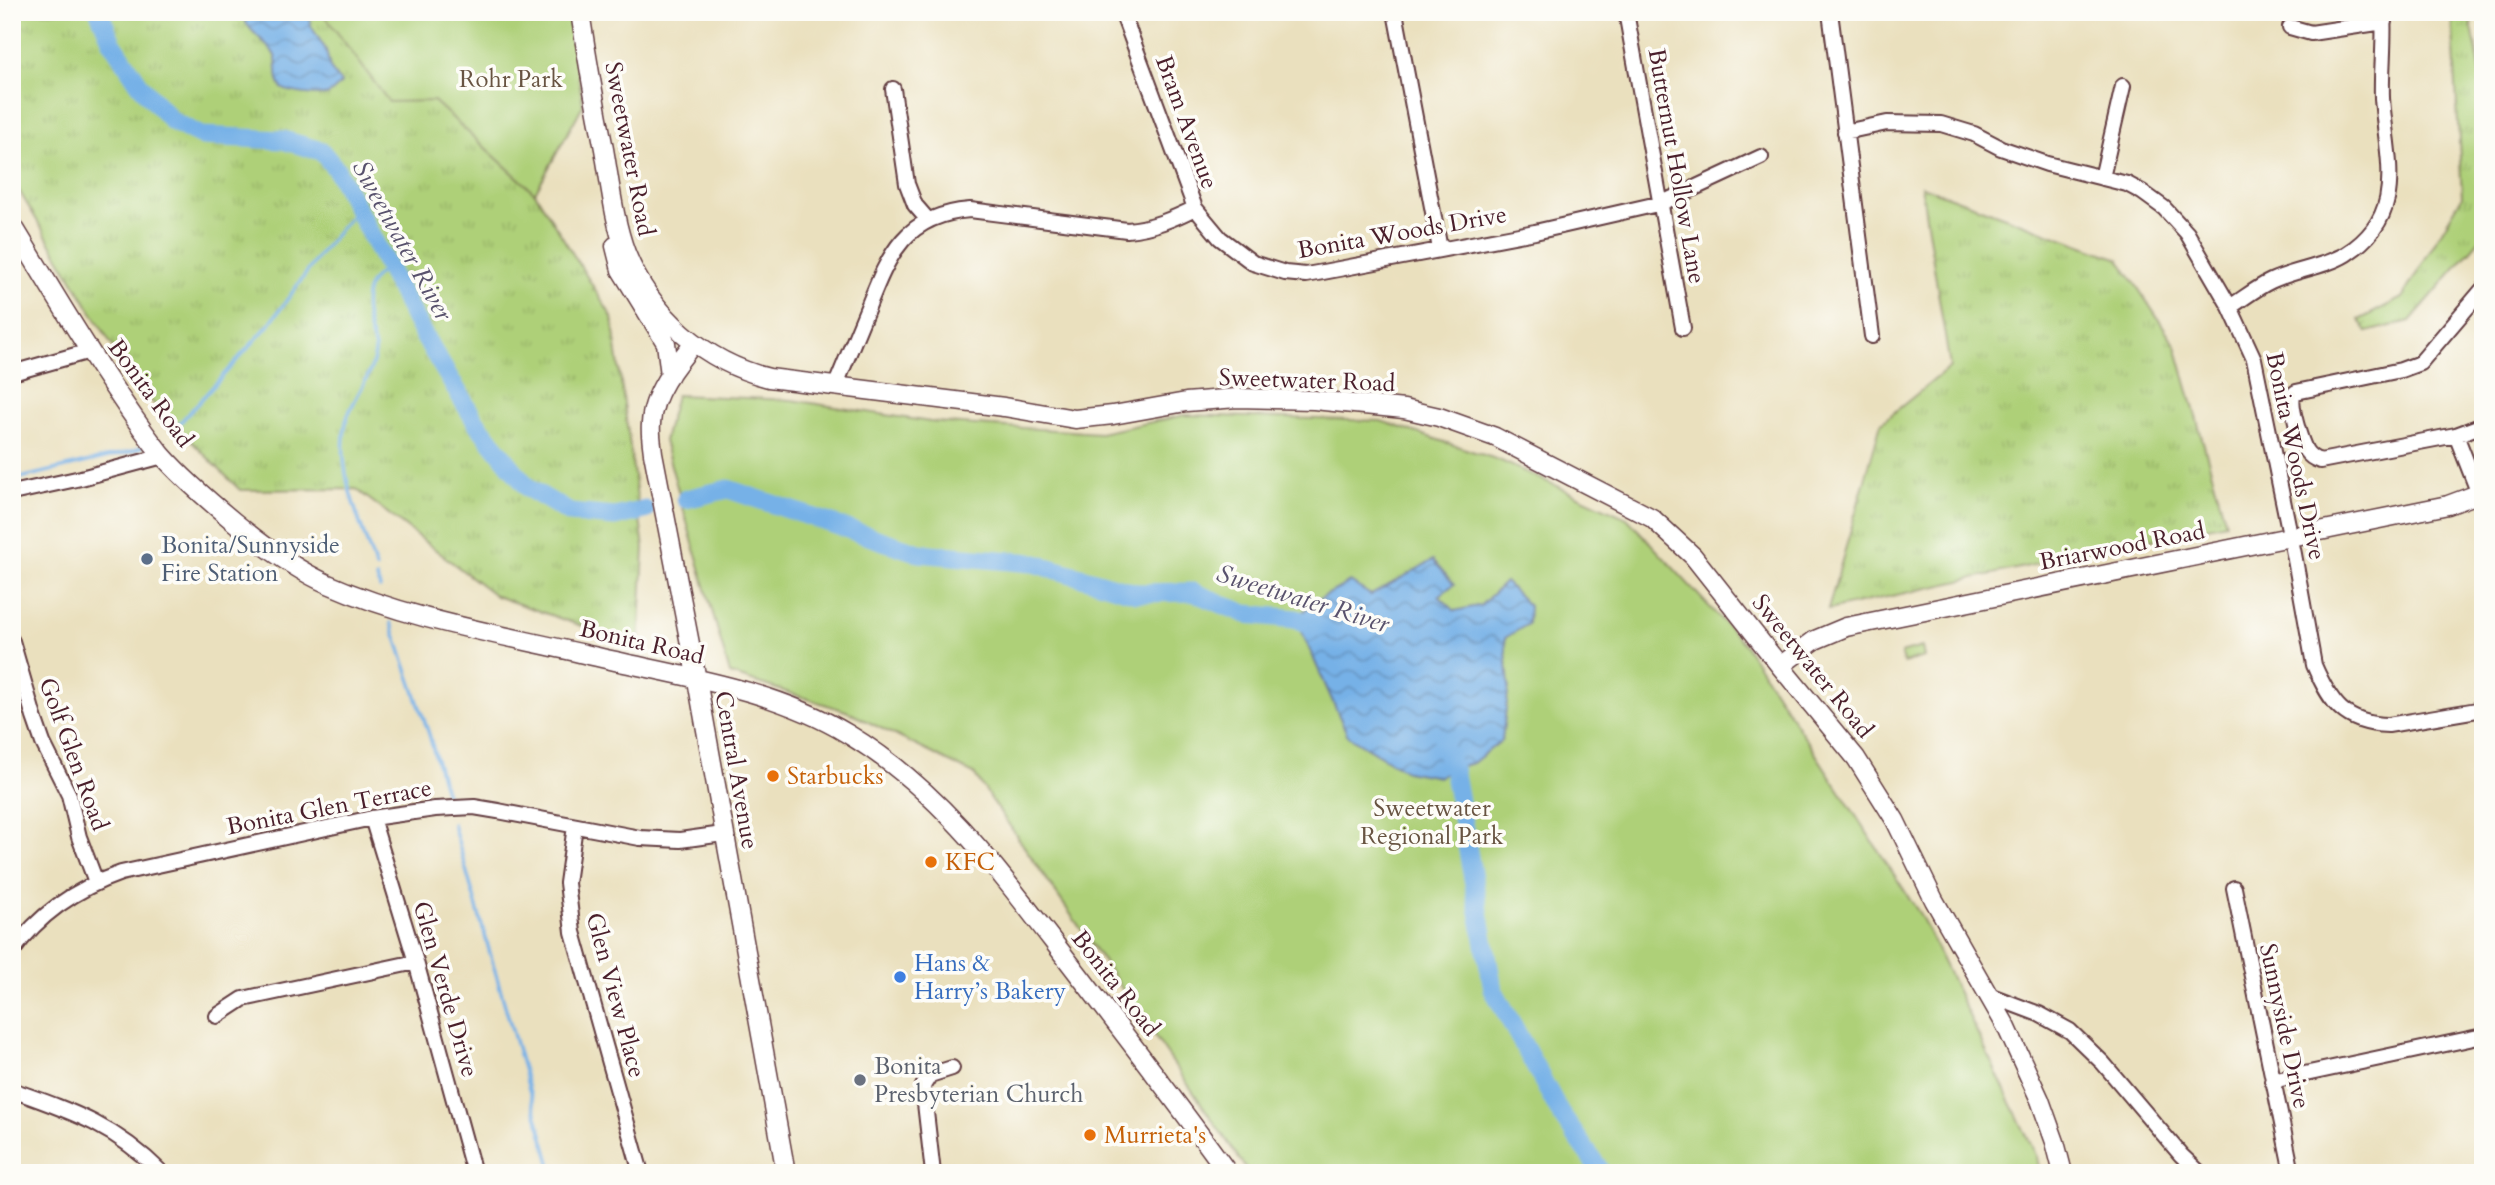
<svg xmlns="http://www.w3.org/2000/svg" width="2495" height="1185" font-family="Cardo,serif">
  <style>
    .grass { fill: url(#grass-tufts); stroke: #7c7852; stroke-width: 2 }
    .park { fill: #aed078; stroke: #7c7852; stroke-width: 2 }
    .water { fill: url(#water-waves); stroke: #606889; stroke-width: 2 }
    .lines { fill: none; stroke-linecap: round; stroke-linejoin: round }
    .stream { stroke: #76b1e7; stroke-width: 3.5 }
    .river { stroke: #76b1e7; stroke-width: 19 }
    .minor-casing { stroke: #623c41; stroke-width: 18 }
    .major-casing { stroke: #623c41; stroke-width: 21 }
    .minor { stroke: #fff; stroke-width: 14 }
    .major { stroke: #fff; stroke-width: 18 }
    .service-dot { fill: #5c6f8a; stroke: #fdfcf7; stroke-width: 2.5 }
    .food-dot { fill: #e8710a; stroke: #fdfcf7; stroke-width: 2.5 }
    .shop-dot { fill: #3f7fe0; stroke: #fdfcf7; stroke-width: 2.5 }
    .worship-dot { fill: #6b7280; stroke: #fdfcf7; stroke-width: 2.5 }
    .labels { text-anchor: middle; stroke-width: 7; stroke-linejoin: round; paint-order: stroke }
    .park-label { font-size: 24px; fill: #685442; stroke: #fdfcf7 }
    .street-label { font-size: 24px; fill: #4a1f2b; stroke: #fdfcf7 }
    .service-label { font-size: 24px; fill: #4e5e75; stroke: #fdfcf7; text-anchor: start }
    .food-label { font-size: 24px; fill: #c56008; stroke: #fdfcf7; text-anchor: start }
    .shop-label { font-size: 24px; fill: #366cbe; stroke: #fdfcf7; text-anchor: start }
    .worship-label { font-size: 24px; fill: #5b616d; stroke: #fdfcf7; text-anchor: start }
    .water-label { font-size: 26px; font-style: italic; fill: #59526d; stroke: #fdfcf7 }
  </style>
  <defs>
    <pattern id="grass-tufts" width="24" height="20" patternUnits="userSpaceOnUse" patternTransform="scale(1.75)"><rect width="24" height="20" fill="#aed078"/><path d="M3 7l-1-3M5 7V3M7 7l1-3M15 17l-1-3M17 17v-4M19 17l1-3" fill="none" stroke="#97b268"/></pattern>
    <pattern id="water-waves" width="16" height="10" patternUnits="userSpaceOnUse" patternTransform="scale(1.75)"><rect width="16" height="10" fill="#76b1e7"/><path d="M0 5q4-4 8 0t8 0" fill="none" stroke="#638fbb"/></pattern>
  </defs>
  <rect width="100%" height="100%" fill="#fdfcf7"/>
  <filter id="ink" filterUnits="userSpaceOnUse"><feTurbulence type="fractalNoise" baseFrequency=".0143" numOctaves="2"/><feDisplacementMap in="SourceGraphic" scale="14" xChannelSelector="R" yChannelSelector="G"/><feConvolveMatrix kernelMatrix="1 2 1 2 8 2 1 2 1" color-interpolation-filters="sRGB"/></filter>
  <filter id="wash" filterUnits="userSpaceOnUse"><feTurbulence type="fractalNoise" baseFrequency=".00686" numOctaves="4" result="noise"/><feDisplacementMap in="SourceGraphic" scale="28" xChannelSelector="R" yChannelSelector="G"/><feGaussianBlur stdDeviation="1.57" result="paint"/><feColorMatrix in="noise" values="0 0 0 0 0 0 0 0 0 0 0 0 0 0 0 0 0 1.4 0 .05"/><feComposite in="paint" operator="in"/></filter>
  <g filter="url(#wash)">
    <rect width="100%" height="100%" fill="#eae0be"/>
    <!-- grass -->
    <path class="grass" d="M12,12H322L325,17L434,101L535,193L612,317L644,548L639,646L496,596L356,489L240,490L137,387L12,179Z
      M2452,12H2469L2483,84V236L2410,321L2367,332L2359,320L2402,298L2462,197Z
      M1921,186L2119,259L2176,346L2226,523L1828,610L1881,423L1950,367Z"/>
    <!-- park -->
    <path class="park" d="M322,12H568L583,105L535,193L434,101L389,102Z
      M676,395L792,400L930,422L1100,433L1185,415L1381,421L1499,460L1627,518L1745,645L1921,916L2037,1157L2040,1173H1249L974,774L846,711L730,674L664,441Z
      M1922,647L1924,657L1903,663L1901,653Z"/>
    <!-- water -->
    <path class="water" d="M242,12H305L310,18L311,26L326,50L330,68L341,83C338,86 333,92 329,94C323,97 285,93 281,87C273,76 281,62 272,51C262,38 244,28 242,12Z
      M1433,560L1454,584L1439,596L1455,611L1481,605L1505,582L1529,606L1528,624L1505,638L1509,686L1502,740L1473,763L1453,768L1438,777L1406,771L1348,736L1296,619L1312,603L1350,582L1371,595Z"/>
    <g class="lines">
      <!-- stream -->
      <path class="stream" d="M178,425L268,326L323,250L357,209
        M12,480L133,451L143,446
        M376,568C361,524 335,470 346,422C351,400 371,380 375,353C376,347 372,339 370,333C363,307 360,282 388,268
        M377,578L380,588
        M391,623L429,734L446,795
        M453,824L553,1173"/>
      <!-- river -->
      <path class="river" d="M99,12L112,42L140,85L172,121L201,136L283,140L321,151L336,169L424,336L476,422L528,488L570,513L615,517L645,510
        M686,499L728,489L919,553L1033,563L1136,593L1193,592L1246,614L1296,619L1318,627
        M1442,745L1453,768L1493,989L1562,1116L1602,1173"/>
    </g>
  </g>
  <g filter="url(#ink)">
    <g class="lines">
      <!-- minor casing -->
      <g class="minor-casing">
        <path id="minor" d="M1122,12L1195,208L1220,238L1253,263L1285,273L1306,275L1323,272L1535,232L1662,203L1761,157
          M1395,12L1440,249
          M1626,12L1683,328
          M1830,12L1872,336
          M2290,27L2311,33L2384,22
          M893,89L907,184L915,205L928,220
          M1845,132L1887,123L1941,124L1974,134L2001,148L2047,164L2127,184L2142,192L2164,208L2187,233L2230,307L2254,359L2294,554L2314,665C2330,702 2344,724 2388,725L2483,709
          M2102,178L2123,86
          M2483,289L2420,363L2401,370L2296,392L2293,395C2290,407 2300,440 2306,451C2310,457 2314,459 2320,461L2456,435L2483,425
          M2230,307C2243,299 2256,288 2271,281C2294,270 2325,267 2346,254C2409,214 2386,158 2382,98C2381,70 2385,41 2383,12
          M12,373L90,351
          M835,387C846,360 857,334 868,307C889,254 905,215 970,210L1127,230C1152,228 1173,219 1195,208
          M2456,435L2479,494
          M12,493L81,478L163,456
          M12,641L34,717L43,743L69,795L79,837L96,882
          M372,818L416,962L474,1173
          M575,826L567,883L573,932L641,1173
          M2234,888L2292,1173
          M12,952C39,914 78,888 121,873L372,818L435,809L474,807L498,811L640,838L680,840L723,834
          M1986,994L2039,1014L2070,1031L2103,1063L2181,1155L2200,1173
          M217,1016L243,999L416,962
          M2272,1081L2483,1036
          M12,1090C74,1112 115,1126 162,1173
          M933,1173L923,1086L930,1075L952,1068"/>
      </g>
      <!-- major casing -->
      <g class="major-casing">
        <path id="major" d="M580,12C587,58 595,104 604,149C610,183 614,221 626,253C651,316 705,362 769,378L1004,407L1075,419L1113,415L1186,402L1237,398L1314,400L1404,409L1439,417L1495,437L1652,518L1693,556L1780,666L1856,758L1895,820L1934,900L2006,1026L2040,1100L2055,1142L2063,1173
          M12,224C43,275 73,326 106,376C124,403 141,430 162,455C183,479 209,501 233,521C262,545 294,569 328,584C412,621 505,635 593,656C679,676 772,688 848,734C938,788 999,871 1062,953C1118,1026 1174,1098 1228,1173
          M615,246L621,270L666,343L670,375
          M693,344C675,366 652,394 651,424C650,433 652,444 653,453L697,680L786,1173
          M1780,666L1815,640L1846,627L2448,505L2483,492"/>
      </g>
      <!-- minor -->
      <use href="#minor" class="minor"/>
      <!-- major -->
      <use href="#major" class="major"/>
    </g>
  </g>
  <!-- markers -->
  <circle class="service-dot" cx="147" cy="559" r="7"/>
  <g class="food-dot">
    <circle cx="773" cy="776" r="7"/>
    <circle cx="931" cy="862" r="7"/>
    <circle cx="1090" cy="1135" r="7"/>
  </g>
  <circle class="shop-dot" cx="900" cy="977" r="7"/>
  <circle class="worship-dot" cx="860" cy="1080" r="7"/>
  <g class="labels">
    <!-- park labels -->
    <g class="park-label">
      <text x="511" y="87">Rohr Park</text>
      <text x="1432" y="816">Sweetwater<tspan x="1432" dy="28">Regional Park</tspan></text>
    </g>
    <!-- street labels -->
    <g class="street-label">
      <text transform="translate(1187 122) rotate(70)" y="8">Bram Avenue</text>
      <text transform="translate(630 149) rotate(79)" y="8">Sweetwater Road</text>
      <text transform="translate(1677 166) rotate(80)" y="8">Butternut Hollow Lane</text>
      <text transform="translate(1402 232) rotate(-10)" y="8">Bonita Woods Drive</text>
      <text transform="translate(1307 380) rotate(2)" y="8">Sweetwater Road</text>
      <text transform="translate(151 393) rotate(54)" y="8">Bonita Road</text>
      <text transform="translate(2296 456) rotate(78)" y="8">Bonita Woods Drive</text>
      <text transform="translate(2122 546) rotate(-11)" y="8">Briarwood Road</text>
      <text transform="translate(642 642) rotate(13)" y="8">Bonita Road</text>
      <text transform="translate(1813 666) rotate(51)" y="8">Sweetwater Road</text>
      <text transform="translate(74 754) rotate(70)" y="8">Golf Glen Road</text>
      <text transform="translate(737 770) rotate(80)" y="8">Central Avenue</text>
      <text transform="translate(329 807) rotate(-11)" y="8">Bonita Glen Terrace</text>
      <text transform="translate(1116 983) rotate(52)" y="8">Bonita Road</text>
      <text transform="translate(446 989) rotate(74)" y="8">Glen Verde Drive</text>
      <text transform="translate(616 995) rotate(75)" y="8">Glen View Place</text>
      <text transform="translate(2285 1026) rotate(78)" y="8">Sunnyside Drive</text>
    </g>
    <!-- service labels -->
    <g class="service-label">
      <text x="161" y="553">Bonita/Sunnyside<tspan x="161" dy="28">Fire Station</tspan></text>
    </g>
    <!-- food labels -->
    <g class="food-label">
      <text x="787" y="784">Starbucks</text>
      <text x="945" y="870">KFC</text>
      <text x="1104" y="1143">Murrieta's</text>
    </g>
    <!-- shop labels -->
    <g class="shop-label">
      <text x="914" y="971">Hans &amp;<tspan x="914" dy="28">Harry’s Bakery</tspan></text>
    </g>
    <!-- worship labels -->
    <g class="worship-label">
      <text x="874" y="1074">Bonita<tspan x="874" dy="28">Presbyterian Church</tspan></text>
    </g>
    <!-- water labels -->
    <g class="water-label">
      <text transform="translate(403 240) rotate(61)" y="9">Sweetwater River</text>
      <text transform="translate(1303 598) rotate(17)" y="9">Sweetwater River</text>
    </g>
  </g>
  <!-- margin -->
  <rect width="2495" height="1185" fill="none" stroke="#fdfcf7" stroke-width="42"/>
</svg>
